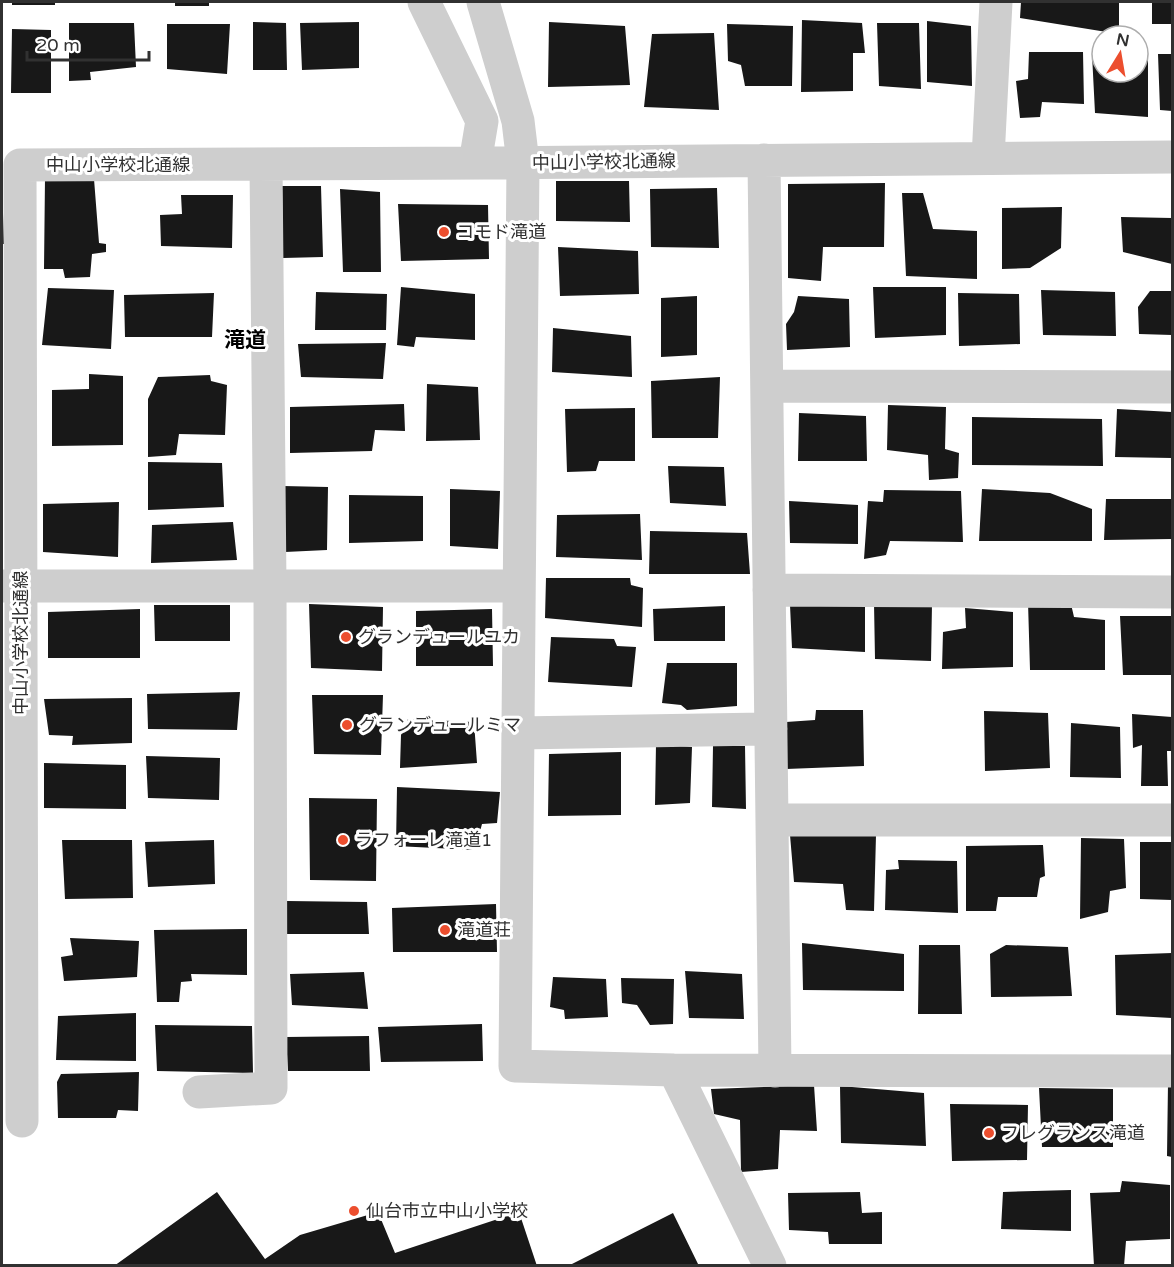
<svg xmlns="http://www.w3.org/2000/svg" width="1174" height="1267" font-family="'Varela Round','Noto Sans JP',sans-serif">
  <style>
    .building { fill: #181818 }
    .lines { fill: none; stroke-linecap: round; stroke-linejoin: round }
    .minor { stroke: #cecece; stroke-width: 33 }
    .poi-dot { fill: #ec4e2e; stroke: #fff; stroke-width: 2 }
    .labels { text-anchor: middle; stroke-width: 6; stroke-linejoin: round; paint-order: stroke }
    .street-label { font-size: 18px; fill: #313131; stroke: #fff }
    .poi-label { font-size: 18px; fill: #313131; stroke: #fff; text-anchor: start }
    .quarter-label { font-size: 21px; font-weight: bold; fill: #000; stroke: #fff }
  </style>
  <rect width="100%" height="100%" fill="#fff"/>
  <!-- building -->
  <path class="building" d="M12,2H55V5H12Z
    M175,2H209V6H175Z
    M1021,2H1119V34L1020,18Z
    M1152,2H1172V24H1152Z
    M802,20L862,23L865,53H853V91L801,92Z
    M927,21L971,26L972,86L927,82Z
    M253,22L286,23L287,70H253Z
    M359,22V68L302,70L300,23Z
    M549,22L625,26L630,85L548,87Z
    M69,23H134L136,67L90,72L91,80L69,81Z
    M877,23H919L921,89L879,86Z
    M167,24H230L227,74L167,69Z
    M727,24L793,26L792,86H745L741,65L728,61Z
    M12,29L51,30V93H11Z
    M714,33L719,110L644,107L652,34Z
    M1029,52H1083L1084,104L1042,102L1040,117L1020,118L1016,81L1028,79Z
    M1092,54H1102V72H1138V54H1148V117L1095,113Z
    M1158,54H1172V111L1160,110Z
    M45,178L94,179L99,243L106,244V252L92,254L90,277L65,278L63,269H44Z
    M556,181H629L630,222L556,221Z
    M885,183L884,247H823L821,281L788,278V184Z
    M282,186H321L323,257L283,258Z
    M717,188L719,248L651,247L650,189Z
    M340,189L380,192L381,272H343Z
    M902,193H923L933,229L977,231V279L906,276Z
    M181,195H233L232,248L161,246L160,215L182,214Z
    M398,204L488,205L489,259L401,261Z
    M1062,207L1061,248L1030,268L1002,269V208Z
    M2,213H3L4,244H2Z
    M1121,217L1172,218V264L1123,252Z
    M558,247L638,251L639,294L560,296Z
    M401,287L475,294V340L416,337L414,347L397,345Z
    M873,287H946V335L875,338Z
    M48,288L114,290L111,349L42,345Z
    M1041,290L1115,292L1116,336L1043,335Z
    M1150,291H1172V335L1139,334L1138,307Z
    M316,292L387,294L386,330H315Z
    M214,293L212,337H125L124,295Z
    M958,293L1019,294L1020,344L959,346Z
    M697,296V355L661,357V298Z
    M798,296L849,299L850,347L787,350L786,324L794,312Z
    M553,328L631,336L632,377L552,372Z
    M386,343L383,379L301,377L298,344Z
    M89,374L123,376V445L52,446V390L89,389Z
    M210,375L211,381L227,385L225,435L179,434L176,455L148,457V399L158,377Z
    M720,377L718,438H652L651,381Z
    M427,384L478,387L480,440L426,441Z
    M404,404L405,431L375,430L372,451L290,453V407Z
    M888,405L946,407L945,449L959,453L958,478L929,480L928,455L887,450Z
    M635,408V461H599L596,471L567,472L565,409Z
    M1117,409L1172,412V458L1115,457Z
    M799,413L866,416L867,461H798Z
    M972,417L1102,419L1103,466L972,465Z
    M148,462L222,463L224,507L148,510Z
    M668,466L724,467L726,506L670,503Z
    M283,486L328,487L327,550L285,552Z
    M450,489L500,491L498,549L450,546Z
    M982,489L1050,493L1092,509V541H979Z
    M884,490L961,491L963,542L890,541L886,555L864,559L868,501L883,502Z
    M349,495L423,496V541L349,543Z
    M1106,499H1172V539L1104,540Z
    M789,501L858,505V544L790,543Z
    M119,502L118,557L43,552V504Z
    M640,514L642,560L556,557L557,515Z
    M233,522L237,560L151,563L152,525Z
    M650,531L747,533L750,574H649Z
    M546,578H630L631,585L643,588L642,627L545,618Z
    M1028,602L1071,604L1074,617L1105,620V670H1030Z
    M874,603L932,604L931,661L875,659Z
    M309,604L383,607L382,671L311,668Z
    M154,605H230V641H155Z
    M790,605L865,606V652L792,648Z
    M725,606V641H654L653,609Z
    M965,608L1013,612V667L942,669L943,632L966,628Z
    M140,609V658H48V612Z
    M492,609L493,666H416V611Z
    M1120,616H1172V675H1123Z
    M551,637L614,639L617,646L636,647L632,687L548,682Z
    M667,663H737V706L687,710L681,705L662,703Z
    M240,692L237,730L148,729L147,694Z
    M312,695H383L381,755L314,754Z
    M132,698V743L72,745L73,736L49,735L44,699Z
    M816,710H863L864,766L786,769V722L815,720Z
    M984,711L1048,713L1050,768L985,771Z
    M1132,714L1172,717V751H1167L1168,786H1141L1142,745L1133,748Z
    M408,719L474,722L477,763L400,768L401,735Z
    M1071,723L1120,727L1121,778L1070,777Z
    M656,744L692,747L690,803L655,805Z
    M713,746H745L746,809L712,807Z
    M621,752V815L548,816L549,754Z
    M146,756L220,758L219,800L148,798Z
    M44,763L126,765V809L44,808Z
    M397,787L500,792L497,823L482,824L475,850L396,846Z
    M309,798L377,799L376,881L310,880Z
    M790,835H876L874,911L846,910L843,884L794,882Z
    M1081,838L1124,839L1126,888L1110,891L1108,912L1080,919Z
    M62,840H132L133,898L65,899Z
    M214,840L215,884L148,887L145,842Z
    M1140,842H1172V900L1140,899Z
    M1043,845L1045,876L1040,878L1037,897H998L996,911H966V846Z
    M898,860L957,861L958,913L885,910L886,870L899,869Z
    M287,901L367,902L369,934H287Z
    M496,904L497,952H393L392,908Z
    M247,929V975L191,974L192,981L181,982L179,1002H157L154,930Z
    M70,938L139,941L137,977L64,981L61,957L73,955Z
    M802,943L904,954V991L803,990Z
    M919,945H960L962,1014H918Z
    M1006,945L1068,947L1072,996L991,997L990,954Z
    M1172,953V1018L1116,1015L1115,955Z
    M685,971L742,974L744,1019L689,1018Z
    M364,972L368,1009L292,1005L290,974Z
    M553,977L606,979L608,1017L565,1019L564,1010L550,1007Z
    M621,978L674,979L673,1024L650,1025L637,1005L622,1003Z
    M136,1013V1061L56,1060L58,1016Z
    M482,1024L483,1061L381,1062L378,1027Z
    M155,1025L252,1026L253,1073L157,1071Z
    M369,1036L370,1071H288L286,1037Z
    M139,1072L138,1111L118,1110L116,1118H58L57,1082L61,1074Z
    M1168,1083H1172V1157L1167,1156Z
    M814,1085L817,1131L780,1130L778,1169L741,1172L740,1120L714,1114L711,1089Z
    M840,1086L924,1093L926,1146L841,1143Z
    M1039,1088L1113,1089V1147H1042Z
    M950,1104L1028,1105L1027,1160L952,1161Z
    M1122,1181L1170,1185V1239L1126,1241L1124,1266H1094L1090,1193L1120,1192Z
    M1071,1190V1231L1001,1229L1003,1192Z
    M217,1192L265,1259L300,1235L378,1212L395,1253L519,1212L537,1266H114Z
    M860,1192L862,1213L882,1212V1244H829L828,1232L789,1230L788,1193Z
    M673,1213L699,1266H568Z"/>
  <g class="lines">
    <!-- minor -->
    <path class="minor" d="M424,2L482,121L475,163
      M483,2L518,121L523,163L515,1066L674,1070L1172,1071
      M988,158L996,2
      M764,160L775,1071
      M767,386L1172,387
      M2,586H519
      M769,590L1172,592
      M518,733L771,729
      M772,820H1172
      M674,1070L770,1266
      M199,1092L271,1088L270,586L266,164
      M22,1121L20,165L487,163L1172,157"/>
  </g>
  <!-- markers -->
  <g class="poi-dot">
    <circle cx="444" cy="232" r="6"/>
    <circle cx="346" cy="637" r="6"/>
    <circle cx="347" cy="725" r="6"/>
    <circle cx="343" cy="840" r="6"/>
    <circle cx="445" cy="930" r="6"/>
    <circle cx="989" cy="1133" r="6"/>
    <circle cx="354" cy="1211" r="6"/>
  </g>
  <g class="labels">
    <!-- street labels -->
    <g class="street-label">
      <text transform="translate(604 162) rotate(-1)" y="6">中山小学校北通線</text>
      <text x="118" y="171">中山小学校北通線</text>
      <text transform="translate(21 643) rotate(-90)" y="6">中山小学校北通線</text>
    </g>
    <!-- poi labels -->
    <g class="poi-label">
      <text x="456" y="238">コモド滝道</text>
      <text x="358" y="643">グランデュールユカ</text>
      <text x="359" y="731">グランデュールミマ</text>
      <text x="355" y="846">ラフォーレ滝道1</text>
      <text x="457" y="936">滝道荘</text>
      <text x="1001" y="1139">フレグランス滝道</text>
      <text x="366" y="1217">仙台市立中山小学校</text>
    </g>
    <!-- quarter labels -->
    <g class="quarter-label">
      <text x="245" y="347">滝道</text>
    </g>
  </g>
  <!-- border -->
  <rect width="1174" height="1267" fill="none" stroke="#313131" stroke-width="6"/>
  <!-- north arrow -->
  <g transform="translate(1120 54) rotate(11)"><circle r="28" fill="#ffffff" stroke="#adadad" stroke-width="1.5"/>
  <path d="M0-4.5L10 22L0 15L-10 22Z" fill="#ec4e2e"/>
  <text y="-9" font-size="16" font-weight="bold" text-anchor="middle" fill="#313131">N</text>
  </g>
  <!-- scale -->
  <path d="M27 51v9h122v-9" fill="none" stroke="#313131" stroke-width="3"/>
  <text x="36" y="51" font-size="18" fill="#313131" stroke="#ffffff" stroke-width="4.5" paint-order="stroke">20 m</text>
</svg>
